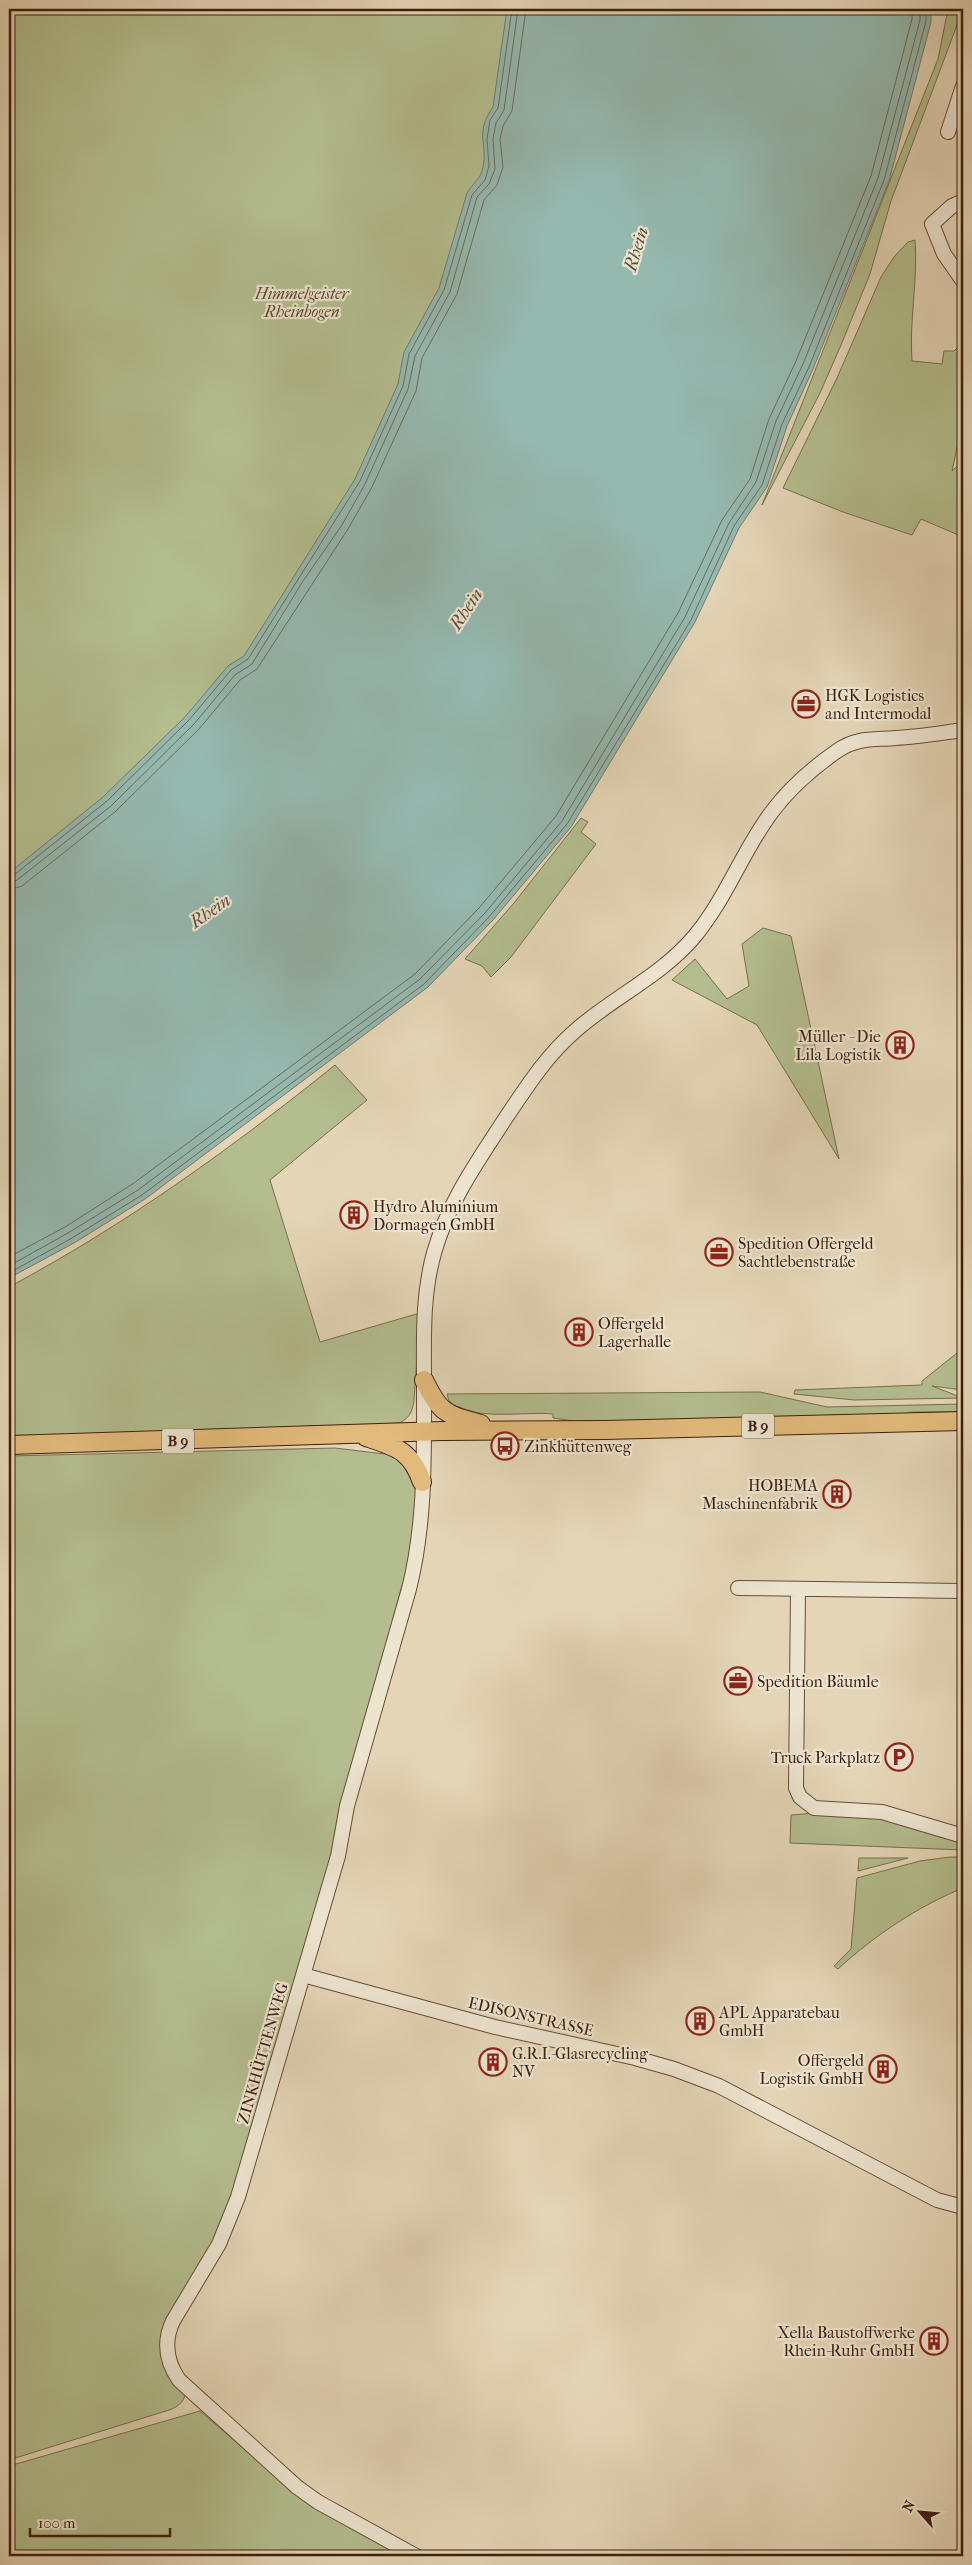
<svg xmlns="http://www.w3.org/2000/svg" width="972" height="2565" font-family="'IM FELL French Canon',serif">
  <style>
    .green { fill: #b3bd8e; stroke: #796e4c }
    .water { fill: #95b8af; stroke: #737a6d }
    .lines { fill: none; stroke-linecap: round; stroke-linejoin: round }
    .shore { stroke: #6a6b5d; stroke-width: 1 }
    .minor-casing { stroke: #684c36; stroke-width: 16 }
    .major-casing { stroke: #3f1e0b; stroke-width: 20 }
    .minor { stroke: #ede4d0; stroke-width: 14 }
    .major { stroke: #e2ba7b; stroke-width: 18 }
    .labels { text-anchor: middle; stroke-width: 4.5; stroke-linejoin: round; paint-order: stroke }
    .shield { fill: #ede4d0; stroke: #735946; stroke-width: 1 }
    .shield-label { font-size: 15px; font-weight: bold; fill: #3f1e0b }
    .park-label { font-size: 16px; font-style: italic; fill: #5c462c; stroke: #ede4d0 }
    .poi-label { font-size: 16px; fill: #3f1e0b; stroke: #ede4d0; text-anchor: start }
    .street-label { font-size: 16px; fill: #3f1e0b; stroke: #ede4d0 }
    .water-label { font-size: 18px; font-style: italic; fill: #594c3c; stroke: #ede4d0 }
  </style>
  <rect width="100%" height="100%" fill="#e4d5b6"/>
  <filter id="stains"><feTurbulence type="fractalNoise" baseFrequency=".004" numOctaves="4"/><feColorMatrix values="0 0 0 0 .2 0 0 0 0 .09 0 0 0 0 .02 0 0 0 .5 -.17"/></filter>
  <radialGradient id="worn" r=".72"><stop offset=".6" stop-color="#630" stop-opacity="0"/><stop offset="1" stop-color="#630" stop-opacity=".3"/></radialGradient>
  <!-- green -->
  <path class="green" d="M9,9H698L9,1027Z
    M948,9H963L891,201L870,274L841,345L820,393L762,505L938,59Z
    M915,240C918,281 909,321 912,361L942,364L944,351H954L960,345H963V419L952,471L963,461V537L921,519L912,535L843,512L783,488L837,378L881,277L894,257L908,242Z
    M581,818L588,822L581,832L596,844L511,957L491,977L482,966L465,959L514,903Z
    M763,928L791,936L839,1159L757,1025L672,980L695,959L727,999L749,986L742,944Z
    M335,1065L367,1100L270,1180L320,1342L420,1313L414,1401C412,1412 410,1417 400,1423L270,1430L9,1436V1287C125,1225 232,1148 335,1065Z
    M957,1353L963,1357V1390L932,1386L963,1398L854,1400L794,1394L795,1390L922,1385V1381Z
    M760,1392L827,1407L963,1404V1412H911L904,1417L595,1424L553,1418V1414C526,1411 469,1422 449,1401L447,1394Z
    M335,1448L385,1454L400,1460L403,1458L416,1488L417,1499L413,1557L401,1589L335,1842L254,2124L221,2227L175,2307L170,2376L185,2395C182,2409 165,2411 153,2415L9,2460V1456Z
    M816,1813L867,1814L963,1840V1850L790,1843L791,1815Z
    M950,1857H963V1888C917,1907 875,1935 838,1969L834,1966L851,1949L857,1878L920,1861Z
    M859,1858H908L858,1871Z
    M200,2411L270,2471L406,2556H9V2466Z"/>
  <!-- water -->
  <path class="water" d="M507,9H931V22L889,181L813,369L787,426L767,487L739,528L695,622L571,827L493,920L428,987L145,1199L74,1243L9,1278V873L103,797L185,717L228,666L244,656L355,479L398,384L404,352L439,288L467,193C473,183 481,179 483,167C488,143 474,134 493,107Z"/>
  <g class="lines">
    <!-- shore -->
    <path class="shore" d="M9,876L14,875L107,801L189,720L231,670L248,659L360,481L403,386L409,354L444,290L472,195L485,180L489,166L487,139L490,120L498,108L512,9
      M9,883L17,880L111,806L194,724L235,675L252,664L303,581L342,525L365,484L408,389L415,356L450,292L477,197L489,184L495,169L493,139L496,123L504,110L518,9
      M9,890L22,886L116,811L199,729L240,680L257,669L348,529L372,487L416,391L422,358L457,294L484,200L497,185L503,167L500,139L503,126L512,111L526,9
      M9,1257L65,1227L134,1183L415,974L479,908L556,816L678,613L722,520L750,479L769,419L796,361L871,176L912,19V9
      M9,1266L68,1233L138,1190L420,979L485,913L562,821L685,617L729,523L756,482L776,421L803,364L878,178L920,20V9
      M9,1273L72,1238L142,1195L424,984L489,917L567,824L691,620L734,526L762,485L782,424L809,367L884,180L926,21V9"/>
    <!-- minor casing -->
    <g class="minor-casing">
      <path id="minor" d="M948,132L963,86
        M963,201L952,206L932,224L944,254L963,281
        M738,1588L963,1591
        M798,1589L796,1788L800,1797L814,1808L882,1812L963,1836
        M303,1975L495,2027L635,2058L674,2069L719,2086L937,2200L963,2207
        M416,2556L318,2502L297,2487L179,2380C166,2361 163,2342 173,2321L219,2244L238,2197L338,1856L347,1806L409,1589C426,1522 424,1451 424,1382C424,1338 422,1296 434,1253C448,1203 477,1162 505,1119C526,1088 546,1056 575,1031C613,997 660,977 694,937C726,899 742,852 771,813C788,790 814,767 837,751C857,737 873,740 896,738C918,737 941,733 963,730"/>
    </g>
    <!-- major casing -->
    <g class="major-casing">
      <path id="major" d="M424,1380C441,1415 446,1414 481,1424
        M366,1437C396,1447 411,1450 422,1482
        M9,1445L442,1431L605,1430L963,1421"/>
    </g>
    <!-- minor -->
    <use href="#minor" class="minor"/>
    <!-- major -->
    <use href="#major" class="major"/>
  </g>
  <!-- icons -->
  <defs>
    <g id="office-ring" transform="scale(1.4375)"><circle r="9.5" fill="#ede4d0" stroke="#8f2418" stroke-width="1.5"/><path d="M-6-3h4V-5.5h4V-3h4V5H-6ZM-1-4.5V-3h2v-1.5ZM-6 0V1H6V0Z" fill="#8f2418"/></g>
    <g id="building-ring" transform="scale(1.4375)"><circle r="9.5" fill="#ede4d0" stroke="#8f2418" stroke-width="1.5"/><path d="M-4-6H4V6H1V3H-1V6H-4ZM-2.5-4.3h1.7v1.8h-1.7ZM.8-4.3h1.7v1.8H.8ZM-2.5-1h1.7V.8h-1.7ZM.8-1h1.7V.8H.8Z" fill="#8f2418"/></g>
    <g id="bus-ring" transform="scale(1.4375)"><circle r="9.5" fill="#ede4d0" stroke="#8f2418" stroke-width="1.5"/><path d="M-5-6H5V4H4V6H2V4H-2V6H-4V4H-5ZM-3.5-4V0h7V-4ZM-3.5 1.2v1.5H-2V1.2ZM2 1.2v1.5H3.5V1.2Z" fill="#8f2418"/></g>
    <g id="parking-ring" transform="scale(1.4375)"><circle r="9.5" fill="#ede4d0" stroke="#8f2418" stroke-width="1.5"/><path d="M-3.5-5.5H1a3.5 3.5 0 0 1 0 7H-1V5.5H-3.5ZM-1-3.4V-.6H.8a1.4 1.4 0 0 0 0-2.8Z" fill="#8f2418"/></g>
  </defs>
  <g fill-rule="evenodd">
    <use href="#office-ring" x="806" y="704"/>
    <use href="#building-ring" x="900" y="1045"/>
    <use href="#building-ring" x="354" y="1215"/>
    <use href="#office-ring" x="719" y="1252"/>
    <use href="#building-ring" x="579" y="1332"/>
    <use href="#bus-ring" x="505" y="1446"/>
    <use href="#building-ring" x="837" y="1494"/>
    <use href="#office-ring" x="738" y="1681"/>
    <use href="#parking-ring" x="899" y="1757"/>
    <use href="#building-ring" x="700" y="2021"/>
    <use href="#building-ring" x="493" y="2062"/>
    <use href="#building-ring" x="883" y="2069"/>
    <use href="#building-ring" x="934" y="2341"/>
  </g>
  <g class="labels">
    <!-- shield labels -->
    <g class="shield">
      <rect x="742" y="1413.5" width="32" height="25" rx="4"/>
      <rect x="162" y="1428.5" width="32" height="25" rx="4"/>
    </g>
    <g class="shield-label">
      <text x="758" y="1431">B 9</text>
      <text x="178" y="1446">B 9</text>
    </g>
    <!-- park labels -->
    <g class="park-label">
      <text x="302" y="299">Himmelgeister<tspan x="302" dy="18">Rheinbogen</tspan></text>
    </g>
    <!-- poi labels -->
    <g class="poi-label">
      <text x="825" y="701">HGK Logistics<tspan x="825" dy="18">and Intermodal</tspan></text>
      <text x="881" y="1042" text-anchor="end">Müller - Die<tspan x="881" dy="18">Lila Logistik</tspan></text>
      <text x="373" y="1212">Hydro Aluminium<tspan x="373" dy="18">Dormagen GmbH</tspan></text>
      <text x="738" y="1249">Spedition Offergeld<tspan x="738" dy="18">Sachtlebenstraße</tspan></text>
      <text x="598" y="1329">Offergeld<tspan x="598" dy="18">Lagerhalle</tspan></text>
      <text x="524" y="1452">Zinkhüttenweg</text>
      <text x="818" y="1491" text-anchor="end">HOBEMA<tspan x="818" dy="18">Maschinenfabrik</tspan></text>
      <text x="757" y="1687">Spedition Bäumle</text>
      <text x="880" y="1763" text-anchor="end">Truck Parkplatz</text>
      <text x="719" y="2018">APL Apparatebau<tspan x="719" dy="18">GmbH</tspan></text>
      <text x="512" y="2059">G.R.I.-Glasrecycling<tspan x="512" dy="18">NV</tspan></text>
      <text x="864" y="2066" text-anchor="end">Offergeld<tspan x="864" dy="18">Logistik GmbH</tspan></text>
      <text x="915" y="2338" text-anchor="end">Xella Baustoffwerke<tspan x="915" dy="18">Rhein-Ruhr GmbH</tspan></text>
    </g>
    <!-- street labels -->
    <g class="street-label">
      <text transform="translate(531 2016) rotate(13)" y="6">EDISONSTRASSE</text>
      <text transform="translate(262 2053) rotate(-74)" y="6">ZINKHÜTTENWEG</text>
    </g>
    <!-- water labels -->
    <g class="water-label">
      <text transform="translate(636 249) rotate(-73)" y="6">Rhein</text>
      <text transform="translate(466 609) rotate(-57)" y="6">Rhein</text>
      <text transform="translate(210 911) rotate(-35)" y="6">Rhein</text>
    </g>
  </g>
  <!-- margin -->
  <rect width="972" height="2565" fill="none" stroke="#e4d5b6" stroke-width="30"/>
  <rect x="10" y="10" width="952" height="2545" fill="none" stroke="#3f1e0b" stroke-width="2.5"/>
  <rect x="15" y="15" width="942" height="2535" fill="none" stroke="#3f1e0b"/>
  <!-- north arrow -->
  <g transform="translate(920 2512) rotate(297)" stroke="#ede4d0" stroke-width="4" paint-order="stroke">
  <path d="M0-4L9 19L0 12L-9 19Z" fill="#3f1e0b"/>
  <text y="-8" font-size="14" font-weight="bold" text-anchor="middle" fill="#3f1e0b">N</text>
  </g>
  <!-- scale -->
  <path d="M30 2528v8h140v-8" fill="none" stroke="#3f1e0b" stroke-width="2.5"/>
  <text x="38" y="2528" font-size="15" fill="#3f1e0b" stroke="#ede4d0" stroke-width="4" paint-order="stroke">100 m</text>
  <rect width="100%" height="100%" filter="url(#stains)"/>
  <rect width="100%" height="100%" fill="url(#worn)"/>
</svg>
